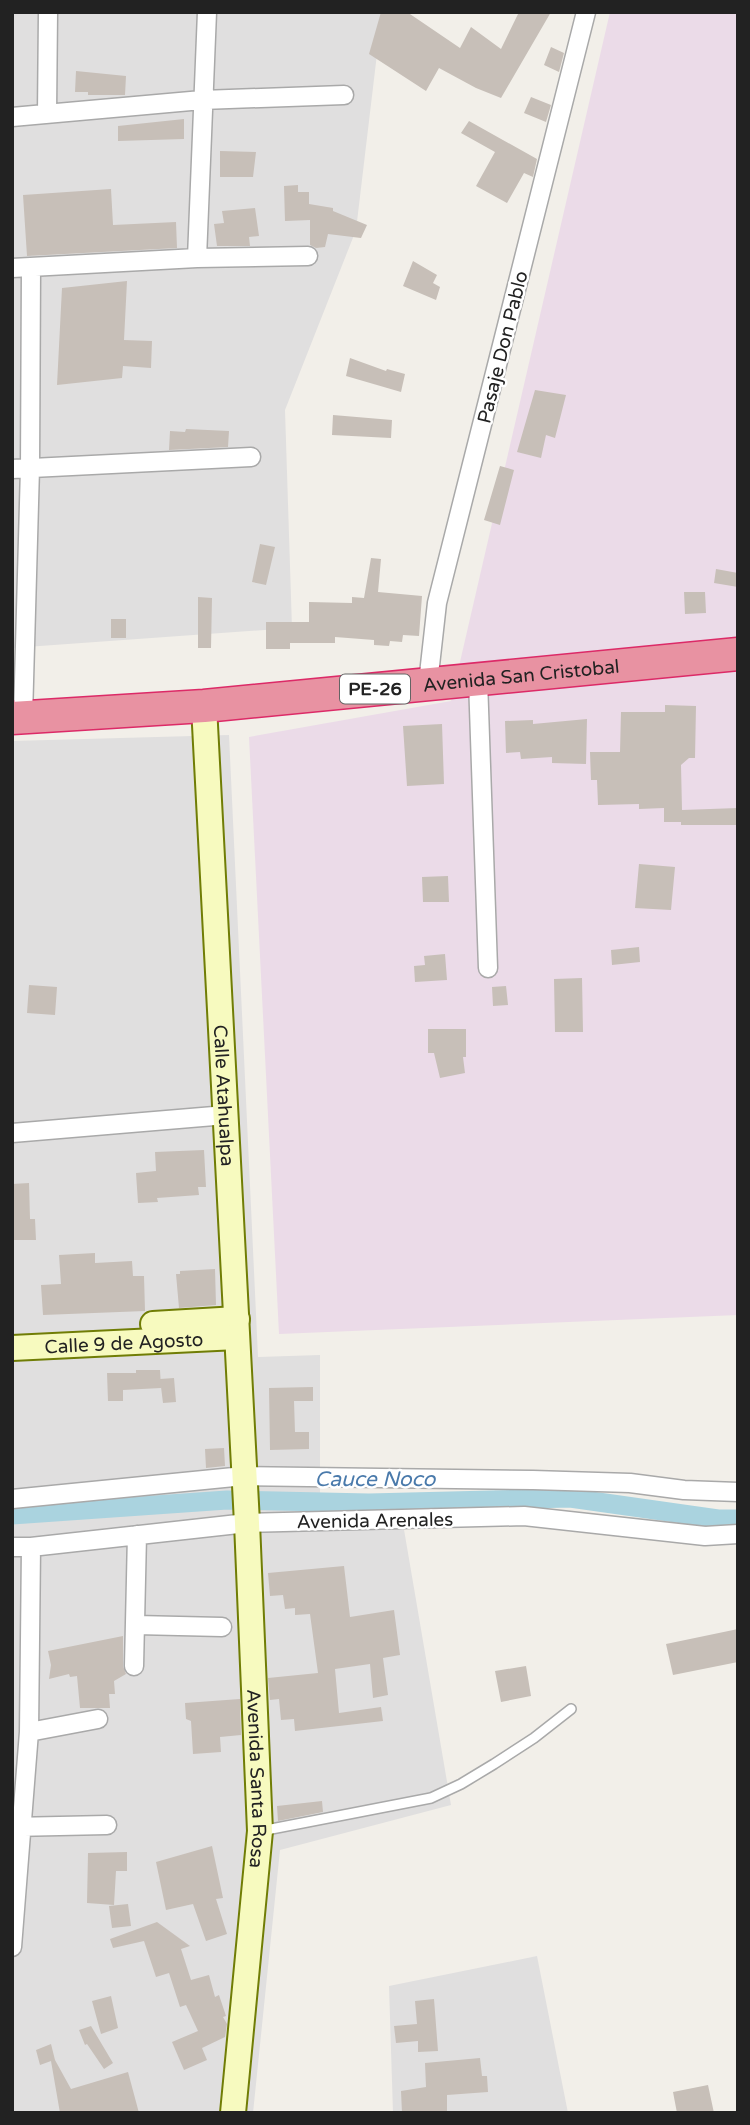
<svg xmlns="http://www.w3.org/2000/svg" width="750" height="2125" font-family="'Varela Round',sans-serif">
  <style>
    .residential { fill: #e0dfdf }
    .industrial { fill: #ebdbe8 }
    .lines { fill: none; stroke-linecap: round; stroke-linejoin: round }
    .canal { stroke: #aad3df; stroke-width: 19 }
    .building { fill: #c7bfb8 }
    .lane-casing { stroke: #a9a9a9; stroke-width: 12 }
    .street-casing { stroke: #a9a9a9; stroke-width: 21 }
    .secondary-casing { stroke: #707d05; stroke-width: 28 }
    .highway-casing { stroke: #dc2a67; stroke-width: 35 }
    .lane { stroke: #fff; stroke-width: 9 }
    .street { stroke: #fff; stroke-width: 18 }
    .secondary { stroke: #f7fabf; stroke-width: 24 }
    .highway { stroke: #e892a2; stroke-width: 32 }
    .labels { text-anchor: middle; stroke-width: 5; stroke-linejoin: round; paint-order: stroke }
    .shield { fill: #fff; stroke: #646464; stroke-width: 2 }
    .shield-label { font-size: 18px; font-weight: bold; fill: #222 }
    .street-label { font-size: 19px; fill: #222; stroke: #fff }
    .water-label { font-size: 21px; font-style: italic; fill: #4a7aab; stroke: #fff }
  </style>
  <rect width="100%" height="100%" fill="#f2efe9"/>
  <!-- residential -->
  <path class="residential" d="M12,12H382L356,230L285,410L292,628L12,648Z
    M229,735L258,1357L320,1355V1511L401,1512L451,1805L280,1850L253,2113H12V741Z
    M537,1956L568,2113H393L389,1986Z"/>
  <!-- industrial -->
  <path class="industrial" d="M610,12H738V1315L279,1334L249,737L451,701Z"/>
  <g class="lines">
    <!-- canal -->
    <path class="canal" d="M12,1515L227,1500L369,1503L570,1498L718,1519H738"/>
  </g>
  <!-- building -->
  <path class="building" d="M381,12H407L460,48L471,27L501,49L519,12H551L501,98L476,88L439,68L426,91L369,54Z
    M551,47L564,53L559,72L544,65Z
    M76,71L126,76L125,95H88V92H75Z
    M531,97L551,105L546,122L524,113Z
    M184,119V139L118,141V126Z
    M469,121L537,159L533,177L524,173L507,203L476,186L495,152L461,133Z
    M220,151L256,152L253,177H220Z
    M298,185V192H309V204L333,208V211L367,225L361,238L328,234L325,247L316,248L310,245V220L285,221L284,186Z
    M111,189L113,225L176,222L177,248L27,256L23,195Z
    M255,208L259,236L249,237L250,246H217L214,224L224,223L222,211Z
    M413,261L437,275L433,283L440,287L436,300L403,286Z
    M127,281L124,340L152,341L151,368L123,366L122,378L57,385L62,288Z
    M350,358L386,371L387,369L405,374L401,392L346,376Z
    M535,390L566,395L555,438L546,435L541,458L517,452Z
    M333,415L392,420L391,438L332,435Z
    M186,429L229,431L228,447L169,450L170,431L185,432Z
    M500,466L514,470L500,525L484,520Z
    M260,544L275,547L266,585L252,582Z
    M371,558L381,559L378,592L422,596L419,636L403,635L402,642L390,641L389,646L374,645V640L335,637V643H290V649H266V622H309V602L352,603V597L364,598Z
    M716,569L738,573V587L714,583Z
    M684,592H705L706,613L685,614Z
    M198,597L212,598L211,648H198Z
    M111,619H126V638H111Z
    M665,705L696,706L695,758H689L681,765L682,810L738,808V825H681V822H664V808L639,809V804L598,805L597,780H591L590,752H620L621,712H665Z
    M587,719L586,764L552,763V757L521,759L520,752L506,753L505,721L533,720V724Z
    M442,724L444,784L407,786L403,726Z
    M639,864L675,867L671,910L635,908Z
    M448,876L449,902H423L422,877Z
    M639,947L640,962L612,965L611,950Z
    M445,954L447,980L415,982L414,966L425,965L424,956Z
    M582,978L583,1032H555L554,979Z
    M29,985L57,987L55,1015L27,1013Z
    M506,986L508,1005L493,1006L492,987Z
    M428,1029H466V1057H463L465,1073L440,1078L434,1053H428Z
    M204,1150L206,1187H198L199,1195L157,1198L158,1202L138,1203L136,1173L156,1171L155,1152Z
    M29,1183L30,1219H35L36,1240H12V1184Z
    M95,1253V1263L132,1261L133,1276H144L145,1311L43,1315L41,1285L61,1284L59,1255Z
    M215,1269L216,1305L179,1308L176,1274H180V1271Z
    M136,1370H160L161,1388L123,1390V1401H108L107,1373H136Z
    M174,1378L176,1402L163,1403L160,1379Z
    M313,1387V1401H294L295,1432H309V1449L270,1450L269,1388Z
    M224,1448L225,1466L206,1468L205,1449Z
    M344,1566L350,1617L394,1610L400,1655L383,1658L388,1695L373,1698L370,1664L335,1669L339,1713L381,1707L383,1721L295,1731L294,1719L281,1720L279,1699L270,1700L268,1678L318,1673L310,1614L295,1615V1608L285,1609L283,1595L270,1596L268,1573Z
    M738,1629V1662L673,1675L666,1644Z
    M123,1636V1666L126,1674L114,1681L115,1694H109L110,1708H80L77,1676L70,1677L69,1674L49,1679L51,1665L48,1651Z
    M526,1666L531,1696L501,1702L495,1671Z
    M240,1699L241,1735L220,1737L221,1752L193,1754L191,1721L186,1719L185,1703Z
    M322,1801L323,1812L278,1821L277,1806Z
    M212,1846L223,1898L216,1899L227,1934L206,1941L193,1904L166,1910L156,1862Z
    M127,1852V1871H116L114,1905L87,1903L88,1853Z
    M128,1904L131,1926L112,1928L109,1906Z
    M157,1922L190,1946L181,1949L191,1980L209,1975L215,1997L219,1995L226,2016L223,2017L227,2024L225,2037L202,2048L207,2060L184,2070L172,2042L198,2031L186,2005L180,2007L169,1973L156,1977L144,1941L113,1948L110,1939Z
    M111,1996L118,2028L101,2034L92,2001Z
    M434,1999L438,2051L418,2052V2041L396,2043L394,2026L417,2024L415,2001Z
    M91,2026L113,2063L104,2069L87,2044L85,2045L79,2030Z
    M51,2044L55,2060L71,2089L128,2072L139,2113H60L51,2061L40,2065L36,2050Z
    M480,2058L482,2076H487L488,2092L447,2095V2113H402L401,2091L426,2087L425,2063Z
    M708,2085L714,2113H677L673,2092Z"/>
  <g class="lines">
    <!-- lane casing -->
    <g class="lane-casing">
      <path id="lane" d="M261,1831L431,1798L461,1784L494,1764L534,1738L571,1709"/>
    </g>
    <!-- street casing -->
    <g class="street-casing">
      <path id="street" d="M47,114L48,12
        M12,117L202,100L344,95
        M197,258L308,256
        M12,268L197,258L207,12
        M12,469L251,457
        M478,680L488,968
        M428,683L437,603L586,12
        M23,717L30,468L31,268
        M12,1133L226,1115
        M12,1499L244,1476L533,1480L630,1483L684,1490L738,1492
        M12,1547H31L247,1523L524,1516L705,1536L738,1534
        M136,1625L222,1627
        M134,1666L137,1535
        M29,1732L98,1719
        M12,1827L107,1825
        M12,1947L29,1732L31,1547"/>
    </g>
    <!-- secondary casing -->
    <g class="secondary-casing">
      <g id="secondary">
        <path id="s1" d="M204,706L247,1523L260,1831L233,2113"/>
        <path d="M153,1324L237,1319"/>
        <path id="s2" d="M12,1348L237,1337"/>
      </g>
    </g>
    <!-- highway casing -->
    <g class="highway-casing">
      <g id="highway">
        <path id="s3" d="M12,718L204,706L738,654"/>
      </g>
    </g>
    <!-- lane -->
    <use href="#lane" class="lane"/>
    <!-- street -->
    <use href="#street" class="street"/>
    <!-- secondary -->
    <use href="#secondary" class="secondary"/>
    <!-- highway -->
    <use href="#highway" class="highway"/>
  </g>
  <g class="labels">
    <!-- shield labels -->
    <rect class="shield" x="340" y="674.5" width="70" height="29" rx="5"/>
    <g class="shield-label">
      <text x="375" y="695">PE-26</text>
    </g>
    <!-- street labels -->
    <g class="street-label">
      <text transform="translate(502 347) rotate(-76)" y="7">Pasaje Don Pablo</text>
      <text dy="7" stroke="none"><textPath href="#s3" startOffset="511">Avenida San Cristobal</textPath></text>
      <text dy="7" stroke="none"><textPath href="#s1" startOffset="390">Calle Atahualpa</textPath></text>
      <text dy="7" stroke="none"><textPath href="#s2" startOffset="112">Calle 9 de Agosto</textPath></text>
      <text transform="translate(375 1520) rotate(-1)" y="7">Avenida Arenales</text>
      <text dy="7" stroke="none"><textPath href="#s1" startOffset="1074">Avenida Santa Rosa</textPath></text>
    </g>
    <!-- water labels -->
    <g class="water-label">
      <text x="375" y="1486">Cauce Noco</text>
    </g>
  </g>
  <!-- border -->
  <rect width="750" height="2125" fill="none" stroke="#222222" stroke-width="28"/>
</svg>
